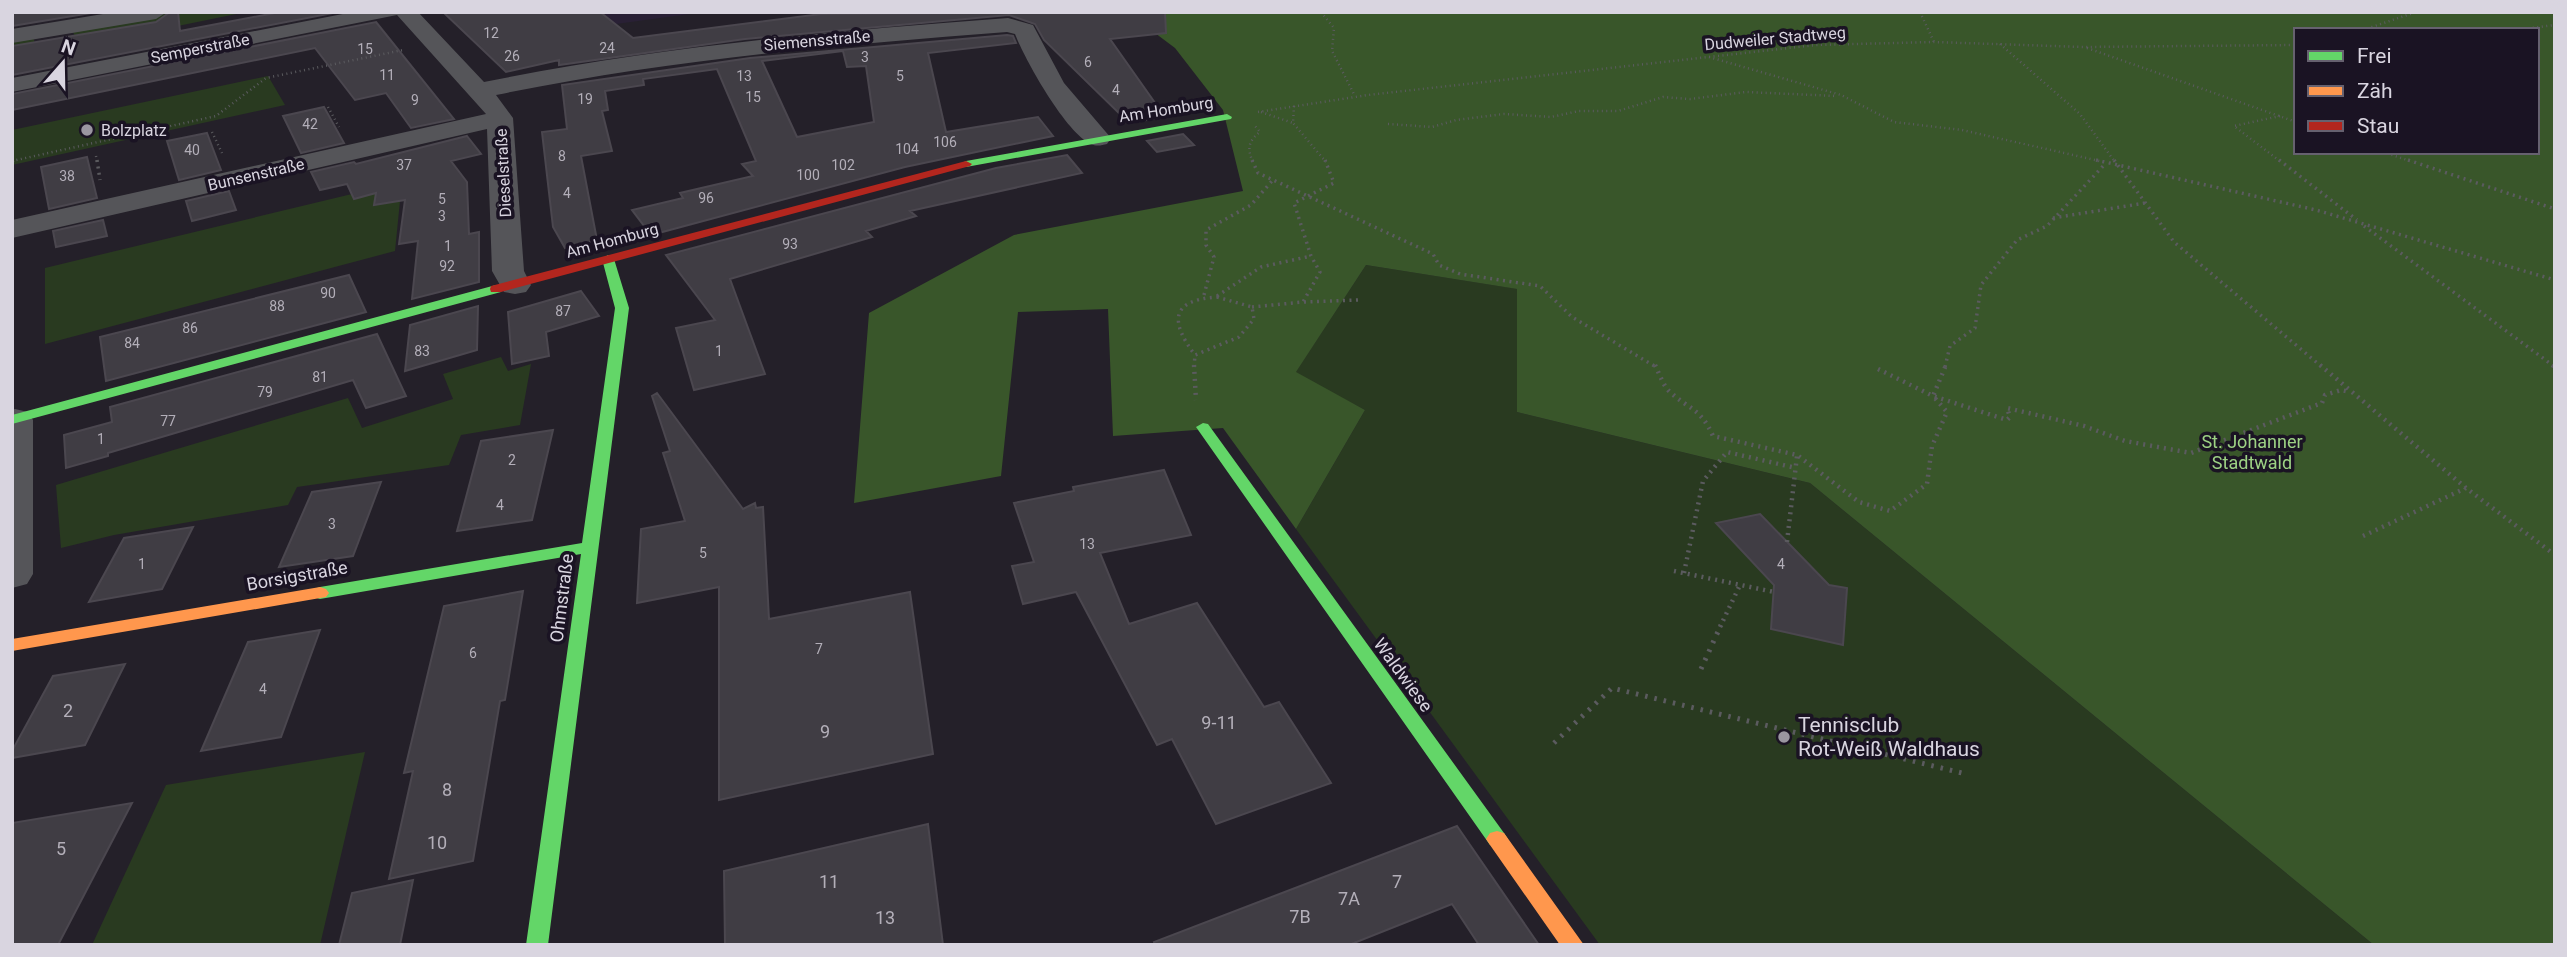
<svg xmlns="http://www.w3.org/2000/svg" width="2567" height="957" font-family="Roboto,sans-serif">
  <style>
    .built { fill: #292035 }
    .green { fill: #293a20 }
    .forest { fill: #39562a; fill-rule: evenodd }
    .building { fill: #403d44; stroke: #4b474f; stroke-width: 2; fill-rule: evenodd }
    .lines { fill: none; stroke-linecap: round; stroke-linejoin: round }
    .path-far3 { stroke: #5b5b5f; stroke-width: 2.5; stroke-dasharray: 1 3.5; stroke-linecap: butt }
    .path-far2 { stroke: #5b5b5f; stroke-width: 3.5; stroke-dasharray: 2 4.5; stroke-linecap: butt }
    .path-far1 { stroke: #5b5b5f; stroke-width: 4.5; stroke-dasharray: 2 5; stroke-linecap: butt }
    .path { stroke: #5b5b5f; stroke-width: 5; stroke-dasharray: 2.5 7; stroke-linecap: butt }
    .street { fill: #555559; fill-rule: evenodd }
    .fast { fill: #63d668; fill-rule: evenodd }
    .slow { fill: #ff974d; fill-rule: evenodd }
    .jam { fill: #b3261e; fill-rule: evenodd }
    .poi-dot { fill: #9a96a0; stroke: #1a1323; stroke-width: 2.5 }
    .labels { text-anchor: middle; stroke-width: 7; stroke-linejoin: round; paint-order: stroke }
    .number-label { font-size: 14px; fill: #b3afb9 }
    .far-street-label { font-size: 16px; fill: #d9d5e0; stroke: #1a1323 }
    .far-poi-label { font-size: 16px; fill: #d9d5e0; stroke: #1a1323; text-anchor: start }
    .park-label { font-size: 18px; fill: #9dd284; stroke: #1a1323 }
    .street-label { font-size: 18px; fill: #d9d5e0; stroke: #1a1323 }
    .near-number-label { font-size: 18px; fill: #b3afb9 }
    .near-poi-label { font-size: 21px; fill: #d9d5e0; stroke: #1a1323; text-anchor: start }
  </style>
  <rect width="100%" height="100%" fill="#242029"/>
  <!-- built -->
  <path class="built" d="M544,12H695L697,13L565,31Z"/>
  <!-- green -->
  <path class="green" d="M176,12H246L12,60V40L33,36L35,44L75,37L72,29Z
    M268,76L285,105L12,165V130Z
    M439,169L375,205L400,201L395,251L45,344V268L352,194L355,199Z
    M1366,265L1518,289L1517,412L1810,483L2374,945H1600L1296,529L1365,410L1295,373Z
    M501,357L508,371L531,364L520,425L461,435L449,465L297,487L288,505L114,535L61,548L56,485L348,398L362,428L453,399L443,374Z
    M365,752L320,945H92L166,785Z"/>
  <!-- forest -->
  <path class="forest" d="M1127,12H2555V945H2374L1810,483L1517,412V289L1366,265L1296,372L1365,410L1296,529L1223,428L1113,436L1108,309L1018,312L1001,476L854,503L869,313L1014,235L1243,191L1223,110L1175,48ZM2296,30H2537V152H2296Z"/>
  <!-- building -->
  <path class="building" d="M12,12H97L12,26Z
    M170,12H178L180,31L280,12H338L12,75V46L156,22Z
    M443,12H600L633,38L821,14L1165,12L1166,33L1110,39L1165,117L1129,123L1044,40L1035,24L1009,15L745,39L559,65V60L506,72Z
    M376,22L454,119L411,128L386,93L355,100L315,48L12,110V94Z
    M1007,35L1013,36L1016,43L928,53L946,132L1038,117L1053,136L905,167L651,235L632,210L683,198L680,193L753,176L742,164L756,161L717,69L643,79L644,85L605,91L608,110L602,111L612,151L581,156L597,240L565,248L553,227L542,132L567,129L562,85L750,58ZM843,51L847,67L866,66L874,122L797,137L762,61Z
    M324,107L344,143L301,153L283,116Z
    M207,133L221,170L179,180L167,141Z
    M1183,134L1194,145L1157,152L1147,141Z
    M467,136L481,154L451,161L467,182L469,234L479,232V282L412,299L418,241L399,244L405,200L374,205L376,193L354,199L347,184L320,190L311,172L354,162L356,164Z
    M1067,155L1082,173L910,211L916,216L866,231L872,237L730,279L765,374L694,390L676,328L715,320L666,255L996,168Z
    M87,157L97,198L49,209L41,167Z
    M229,191L236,210L192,221L186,201Z
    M103,220L107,236L56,247L53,231Z
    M349,275L366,312L106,381L100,337Z
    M581,291L599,316L546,332L549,356L512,364L508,312Z
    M478,306L477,350L405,371L410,325Z
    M377,334L406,396L366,408L353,380L108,453V456L66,468L64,435L112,422L110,407Z
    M657,393L743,509L755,503L756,508L763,507L769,619L910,592L933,754L719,800V587L637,603L641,529L685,521L663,453L670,451L652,396Z
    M553,430L532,520L457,531L481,441Z
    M1164,470L1191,535L1100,553L1129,624L1197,603L1264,707L1279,702L1331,783L1216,824L1172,739L1157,745L1076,592L1023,604L1012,566L1034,562L1014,503L1074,491L1073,487Z
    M381,482L353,556L279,567L312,492Z
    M1760,514L1829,585L1847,588L1843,645L1771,629L1774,585L1716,523Z
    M193,527L162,589L89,602L124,538Z
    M523,591L505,700L500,701L473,861L389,879L413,771L404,773L444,606Z
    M320,630L281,737L201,751L248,642Z
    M125,664L85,745L12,758V751L53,676Z
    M132,803L58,945H12V823Z
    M928,824L943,945H725L724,871Z
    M1457,826L1539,945H1479L1452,904L1349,945H1155L1154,942Z
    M413,880L400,945H339L352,893Z"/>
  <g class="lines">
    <!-- path-far3 -->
    <path class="path-far3" d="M1321,12L1334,28L1332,51L1355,96
      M1920,12L1934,42
      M2363,30L2416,12
      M2515,30L2555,25
      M2000,44L2080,114L2115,162
      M2087,48L2296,122
      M1709,57L1841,95L1894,122L1962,130L2104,162
      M1294,106L1293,123L1326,162
      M328,107L339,127
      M1258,112L1368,95L1816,45L1934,42L2083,47L2296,45
      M1261,112L1293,123
      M2280,116L2234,126L2281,162
      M1388,124L1432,127L1456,120L1504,114L1551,117L1579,111H1618L1663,97L1690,99L1746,92L1836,96
      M212,132L222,153
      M2383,152L2413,162
      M96,156L97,162
      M12,161L216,116L266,78L403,50
      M1253,162C1247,149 1248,141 1260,132L1255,126"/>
    <!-- path-far2 -->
    <path class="path-far2" d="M97,160L100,180
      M1252,160L1258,173L1433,254L1439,265L1460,274L1540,286L1572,317L1656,367
      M2096,160L2316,210L2555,280
      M2114,160L2174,242L2322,367
      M2279,160L2357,220
      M2408,160L2555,209
      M12,161L15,160
      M2053,218L2145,203
      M2364,226L2555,367
      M1204,295L1214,257L1206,245V230L1251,205L1272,181
      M1217,296L1261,267L1311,256
      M1217,297L1252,307L1254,319L1239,337L1195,355C1170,322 1170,300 1217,297Z
      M1304,302L1358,300
      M1252,307L1303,302L1320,272L1311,256L1294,203L1334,183L1325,160
      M1194,367L1195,355
      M1945,367L1950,346L1975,328L1981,285L2017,240L2047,226L2106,163"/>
    <!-- path-far1 -->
    <path class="path-far1" d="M1194,365L1196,400
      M1655,365C1659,373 1663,385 1669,391C1689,410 1700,407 1713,436L1797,455L1859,502L1890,511L1927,484L1932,446L1947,412L1933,396L1946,365
      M2320,365L2466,488L2555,555
      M2552,365L2555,367
      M1878,369L1933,396L2007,420L2010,417L2007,408L2084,426L2125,441L2191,453L2322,403L2325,395L2341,390L2350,392
      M2363,536L2466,488
      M1787,542L1797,456
      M1674,571L1774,592
      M1684,573L1703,481L1727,452L1796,468
      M1720,627L1740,585"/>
    <!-- path -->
    <path class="path" d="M1701,669L1721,625
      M1554,743L1612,688L1962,773"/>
    <!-- street -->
    <path class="street" d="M115,12H167L156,19L12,43V29Z
      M353,12H418L484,82C657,47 832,31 1008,18L1033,25L1064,83L1111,138L1107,144C1102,145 1097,147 1091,144C1066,133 1025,60 1015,34L1007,32C835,45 664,60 496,95L513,118L524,271L531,285L526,292L515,294L504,292L492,271L487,129L12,238V220L486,114L397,15L12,92V78Z
      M15,409L28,412L33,420V574L27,584L12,588V410Z"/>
    <!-- fast -->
    <path class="fast" d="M1227,114L1232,117L1231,119L966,167L960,164L966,161Z
      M608,255L614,259L629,308L548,945H526L581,554L320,599L314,597L311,593L314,589L320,587L582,543L615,308L602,259Z
      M496,285L502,289L501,292L12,424V415Z
      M1203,423L1208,424L1504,833L1508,839L1504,845L1497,847L1490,845L1196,427Z"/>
    <!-- slow -->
    <path class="slow" d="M320,587L326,589L329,593L326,597L12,651V639Z
      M1497,831L1504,833L1584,945H1560L1490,845L1486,839L1490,833Z"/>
    <!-- jam -->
    <path class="jam" d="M966,161L972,164L970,166L501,292H491L490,289L491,286Z"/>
  </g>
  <!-- markers -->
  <g class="poi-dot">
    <circle cx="87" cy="130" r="7"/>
    <circle cx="1784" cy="737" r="7"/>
  </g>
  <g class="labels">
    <!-- number labels -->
    <g class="number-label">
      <text x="491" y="38">12</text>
      <text x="607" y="53">24</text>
      <text x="365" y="54">15</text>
      <text x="512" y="61">26</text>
      <text x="865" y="62">3</text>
      <text x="1088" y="67">6</text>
      <text x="387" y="80">11</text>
      <text x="744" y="81">13</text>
      <text x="900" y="81">5</text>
      <text x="1116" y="95">4</text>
      <text x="753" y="102">15</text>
      <text x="585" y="104">19</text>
      <text x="415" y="105">9</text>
      <text x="310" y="129">42</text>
      <text x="945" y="147">106</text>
      <text x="907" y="154">104</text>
      <text x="192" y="155">40</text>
      <text x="562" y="161">8</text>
      <text x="404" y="170">37</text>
      <text x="843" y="170">102</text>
      <text x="808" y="180">100</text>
      <text x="67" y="181">38</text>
      <text x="567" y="198">4</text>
      <text x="706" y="203">96</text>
      <text x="442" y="204">5</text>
      <text x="442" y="221">3</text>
      <text x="790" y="249">93</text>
      <text x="448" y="251">1</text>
      <text x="447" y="271">92</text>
      <text x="328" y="298">90</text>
      <text x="277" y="311">88</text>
      <text x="563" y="316">87</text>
      <text x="190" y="333">86</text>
      <text x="132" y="348">84</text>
      <text x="422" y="356">83</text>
      <text x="719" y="356">1</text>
      <text x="320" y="382">81</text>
      <text x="265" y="397">79</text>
      <text x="168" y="426">77</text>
      <text x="101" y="444">1</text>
      <text x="512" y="465">2</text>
      <text x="500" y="510">4</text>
      <text x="332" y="529">3</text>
      <text x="1087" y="549">13</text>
      <text x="703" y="558">5</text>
      <text x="142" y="569">1</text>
      <text x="1781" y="569">4</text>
      <text x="819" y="654">7</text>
      <text x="473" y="658">6</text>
      <text x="263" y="694">4</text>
    </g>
    <!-- far-street labels -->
    <g class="far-street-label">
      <text transform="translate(1775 38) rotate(-5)" y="6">Dudweiler Stadtweg</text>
      <text transform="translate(817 40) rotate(-5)" y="6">Siemensstraße</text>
      <text transform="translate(200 48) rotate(-11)" y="6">Semperstraße</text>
      <text transform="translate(1166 109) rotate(-9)" y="6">Am Homburg</text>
      <text transform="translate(503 173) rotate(-93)" y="6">Dieselstraße</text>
      <text transform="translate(256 174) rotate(-13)" y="6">Bunsenstraße</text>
      <text transform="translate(612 240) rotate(-15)" y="6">Am Homburg</text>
    </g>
    <!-- far-poi labels -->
    <g class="far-poi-label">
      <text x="101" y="136">Bolzplatz</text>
    </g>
    <!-- park labels -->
    <g class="park-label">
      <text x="2252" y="448">St. Johanner<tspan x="2252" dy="21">Stadtwald</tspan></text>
    </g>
    <!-- street labels -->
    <g class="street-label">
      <text transform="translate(297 576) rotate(-10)" y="6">Borsigstraße</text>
      <text transform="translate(562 598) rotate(-83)" y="6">Ohmstraße</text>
      <text transform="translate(1403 675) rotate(54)" y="6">Waldwiese</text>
    </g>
    <!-- near-number labels -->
    <g class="near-number-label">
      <text x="68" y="717">2</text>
      <text x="1219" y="729">9-11</text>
      <text x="825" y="738">9</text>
      <text x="447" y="796">8</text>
      <text x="437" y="849">10</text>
      <text x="61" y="855">5</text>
      <text x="829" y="888">11</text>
      <text x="1397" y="888">7</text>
      <text x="1349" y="905">7A</text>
      <text x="1300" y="923">7B</text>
      <text x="885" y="924">13</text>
    </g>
    <!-- near-poi labels -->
    <g class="near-poi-label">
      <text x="1798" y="732">Tennisclub<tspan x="1798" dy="24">Rot-Weiß Waldhaus</tspan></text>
    </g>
  </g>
  <!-- border -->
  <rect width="2567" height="957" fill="none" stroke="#d9d5e0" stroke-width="28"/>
  <!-- legend -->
  <rect x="2294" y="28" width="245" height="126" fill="#1a1323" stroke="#66616f" stroke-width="2"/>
  <rect x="2308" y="51" width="35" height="10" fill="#63d668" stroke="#66616f" stroke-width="2"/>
  <text x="2357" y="63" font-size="21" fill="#d9d5e0">Frei</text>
  <rect x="2308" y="86" width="35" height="10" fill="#ff974d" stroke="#66616f" stroke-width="2"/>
  <text x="2357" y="98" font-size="21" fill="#d9d5e0">Zäh</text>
  <rect x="2308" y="121" width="35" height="10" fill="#b3261e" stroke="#66616f" stroke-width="2"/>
  <text x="2357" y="133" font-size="21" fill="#d9d5e0">Stau</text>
  <!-- north arrow -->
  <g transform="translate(63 63) rotate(20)" stroke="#1a1323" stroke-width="5" paint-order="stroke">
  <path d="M0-5L12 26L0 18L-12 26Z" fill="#d9d5e0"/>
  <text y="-10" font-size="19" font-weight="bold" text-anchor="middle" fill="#d9d5e0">N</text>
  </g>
</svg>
